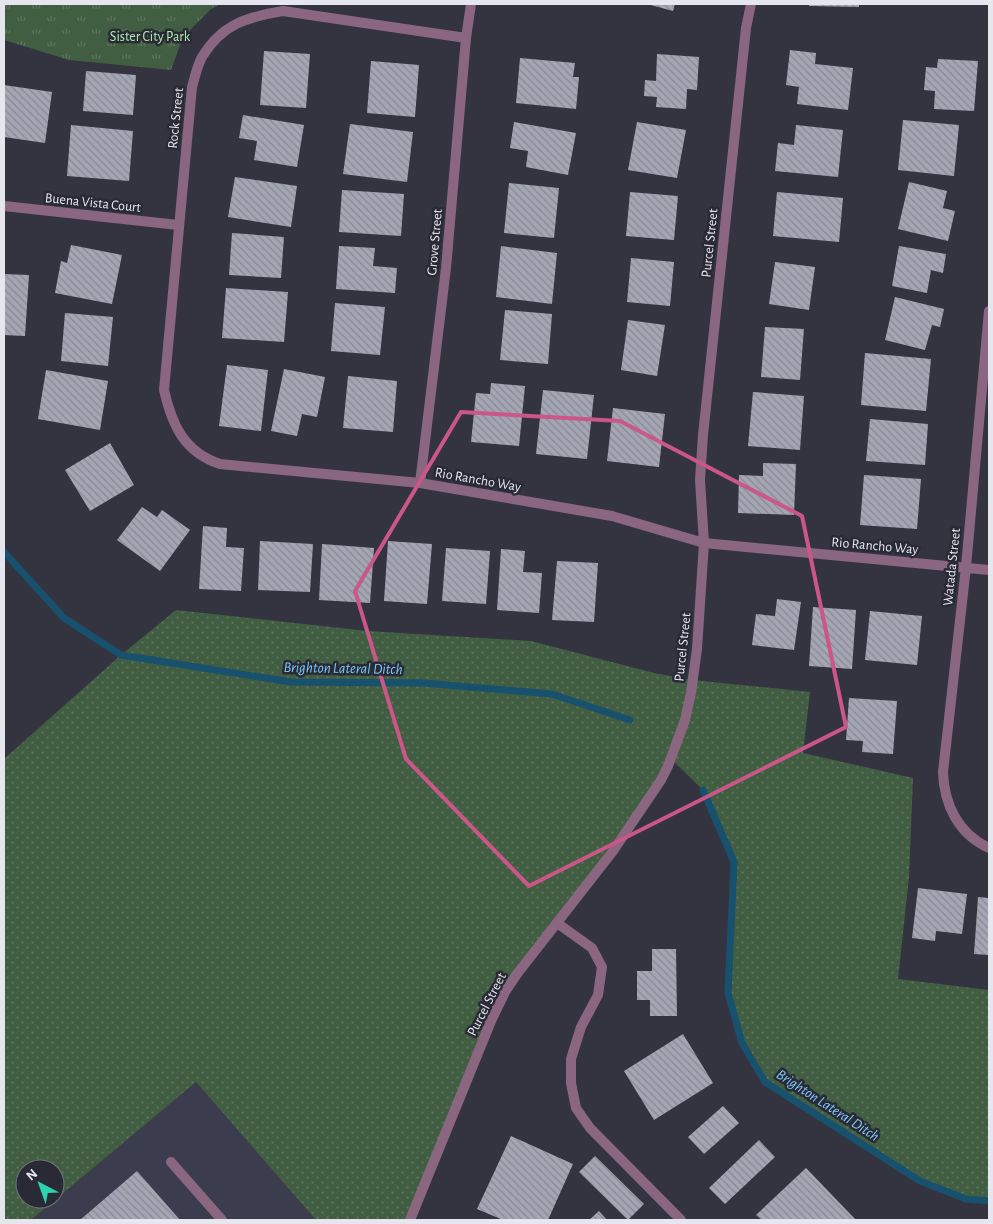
<svg xmlns="http://www.w3.org/2000/svg" width="993" height="1224" font-family="'Alegreya Sans',sans-serif">
  <style>
    .built { fill: #3b3c4e }
    .grass { fill: url(#grass-dots); fill-rule: evenodd }
    .park { fill: url(#park-tufts) }
    .lines { fill: none; stroke-linecap: round; stroke-linejoin: round }
    .stream { stroke: #17516e; stroke-width: 7 }
    .building { fill: url(#building-back-hatch) }
    .lane { stroke: #8b6681; stroke-width: 10 }
    .street { stroke: #8b6681; stroke-width: 10 }
    .marked { fill: none; stroke: #cc5687; stroke-width: 4; stroke-linejoin: round }
    .labels { text-anchor: middle; stroke-width: 5; stroke-linejoin: round; paint-order: stroke }
    .park-label { font-size: 14px; fill: #adebad; stroke: #2a2a36 }
    .street-label { font-size: 14px; fill: #e5e6ee; stroke: #2a2a36 }
    .water-label { font-size: 15px; font-style: italic; fill: #79cbfc; stroke: #2a2a36 }
  </style>
  <defs>
    <pattern id="grass-dots" width="8" height="8" patternUnits="userSpaceOnUse" patternTransform="scale(1.25)"><rect width="8" height="8" fill="#425e42"/><path d="M2 2h.1M6 6h.1" fill="none" stroke="#5d755e" stroke-width="1.8" stroke-linecap="round"/></pattern>
    <pattern id="park-tufts" width="24" height="20" patternUnits="userSpaceOnUse" patternTransform="scale(1.25)"><rect width="24" height="20" fill="#425e42"/><path d="M3 7l-1-3M5 7V3M7 7l1-3M15 17l-1-3M17 17v-4M19 17l1-3" fill="none" stroke="#5d755e"/></pattern>
    <pattern id="building-back-hatch" width="6" height="6" patternUnits="userSpaceOnUse" patternTransform="scale(1.25)"><rect width="6" height="6" fill="#a4a6b4"/><path d="M-1 5l2 2M0 0l6 6M5-1l2 2" fill="none" stroke="#888993"/></pattern>
  </defs>
  <rect width="100%" height="100%" fill="#343440"/>
  <!-- built -->
  <path class="built" d="M196,1082L316,1220H31Z"/>
  <!-- grass -->
  <path class="grass" d="M176,610L367,631L531,641L654,673L692,680L810,692L803,753L913,778L909,877L898,979L989,990V1201L966,1199L920,1181L765,1082L742,1043L728,993L734,862L703,790L671,759L668,766L505,992L410,1220H316L196,1082L31,1220H4V759L121,655ZM25,1169H55V1199H25Z"/>
  <!-- park -->
  <path class="park" d="M4,4H220L211,9L183,37L171,70L69,60L4,40Z"/>
  <g class="lines">
    <!-- stream -->
    <path class="stream" d="M4,552L64,618L121,655L291,682L424,683L552,694L630,720
      M703,790L734,862L728,993L742,1043L765,1082L920,1181L966,1199L989,1201"/>
  </g>
  <!-- building -->
  <path class="building" d="M647,4H675L673,11Z
    M809,4H859V7L809,6Z
    M790,50L816,53L815,64L853,68L848,110L797,104L799,87L786,85Z
    M264,51L310,54L306,108L260,105Z
    M657,54L699,57L697,90L687,89L686,109L656,107L657,97L644,96L645,80L656,81Z
    M520,58L575,63L573,77H579L576,109L516,103Z
    M938,59L978,61L974,111L934,109L935,91L924,90L926,67L937,68Z
    M371,61L419,65L415,117L367,113Z
    M86,71L136,75L133,115L83,111Z
    M4,85L52,92L45,143L4,137Z
    M243,115L304,125L297,167L254,160L257,141L239,138Z
    M903,120L959,125L954,176L898,170Z
    M514,122L576,133L568,175L526,167L528,151L510,148Z
    M637,122L686,130L677,178L628,170Z
    M350,124L413,132L407,182L343,174Z
    M71,125L133,131L129,181L67,176Z
    M796,125L843,130L838,177L775,171L778,143L794,145Z
    M235,177L297,186L291,227L228,217Z
    M909,182L947,191L943,208L955,211L948,241L898,229Z
    M509,183L559,188L554,238L504,233Z
    M342,190L404,194L401,236L339,232Z
    M630,192L678,196L674,240L626,236Z
    M777,192L843,198L839,242L773,236Z
    M232,233L284,237L281,278L229,275Z
    M71,245L122,255L112,304L55,293L61,261L67,263Z
    M339,246L375,248L373,266L397,268L395,293L336,289Z
    M501,246L557,253L552,304L496,297Z
    M899,246L946,254L943,273L931,270L927,293L892,286Z
    M631,258L674,262L670,306L627,302Z
    M775,262L815,267L809,310L769,304Z
    M4,274L29,275L25,336L4,335Z
    M226,288L288,292L284,342L222,338Z
    M895,297L944,309L940,327L932,325L925,350L885,340Z
    M335,303L385,307L380,355L331,351Z
    M505,310L552,314L548,364L500,360Z
    M65,313L113,317L108,366L61,361Z
    M628,320L665,325L657,376L621,370Z
    M765,327L804,329L800,380L761,377Z
    M865,353L931,359L926,411L861,405Z
    M227,365L268,370L261,431L219,426Z
    M284,369L325,377L317,417L302,414L297,436L271,431Z
    M46,370L108,381L100,430L38,419Z
    M348,376L397,381L393,432L343,428Z
    M491,383L525,386L519,446L471,442L476,393L490,394Z
    M543,390L594,395L587,459L536,454Z
    M753,392L804,396L800,450L748,446Z
    M613,408L665,414L659,467L607,461Z
    M870,419L928,424L925,465L866,461Z
    M110,443L134,485L90,511L65,470Z
    M763,463L796,464L794,515L738,513L739,475L763,476Z
    M864,475L921,479L917,529L860,525Z
    M142,507L157,517L162,510L190,530L160,571L117,540Z
    M203,526L227,528L226,547L244,548L241,591L199,589Z
    M260,541L313,544L310,592L258,590Z
    M388,541L432,544L427,604L384,601Z
    M322,544L374,548L370,603L319,600Z
    M446,548L490,551L486,604L442,601Z
    M501,549L525,551L523,572L542,573L539,613L497,610Z
    M557,561L598,563L594,622L552,620Z
    M777,599L801,602L794,650L752,645L756,614L775,616Z
    M813,607L856,610L852,669L809,666Z
    M870,611L922,616L917,665L865,660Z
    M849,698L897,701L893,754L862,752L863,741L846,740Z
    M918,888L967,894L962,934L936,931L935,941L912,938Z
    M978,897L989,898V955L974,954Z
    M652,949H676L677,1016H650V1000H637V971H652Z
    M683,1034L713,1083L654,1120L624,1071Z
    M723,1106L739,1123L704,1154L688,1137Z
    M511,1136L573,1164L548,1220H503L477,1209Z
    M759,1140L775,1157L725,1204L709,1188Z
    M595,1156L644,1204L628,1220L579,1172Z
    M806,1168L856,1220H762L756,1215Z
    M137,1171L180,1220H80Z
    M599,1211L607,1220H589Z"/>
  <g class="lines">
    <!-- lane -->
    <path class="lane" d="M557,923L592,948L602,967L598,995L581,1027L571,1059V1083L576,1108L590,1128L681,1220
      M171,1162L222,1220"/>
    <!-- street -->
    <path class="street" d="M466,38L283,11C247,17 222,24 202,57C197,66 195,77 192,87L164,390C172,425 184,452 220,464L420,483L612,516L704,543L989,570
      M4,206L178,225
      M989,311L966,567L943,772C944,804 958,834 989,848
      M420,483L446,268L466,38L471,4
      M410,1220L491,1021L505,992L517,974L613,851L661,780L668,766L685,720L691,693L697,649L704,543L700,480L703,435L746,28L751,4"/>
  </g>
  <!-- marked area -->
  <path class="marked" d="M461,412L620,421L802,516L846,727L529,886L406,759L355,591Z"/>
  <g class="labels">
    <!-- park labels -->
    <g class="park-label">
      <text x="150" y="41">Sister City Park</text>
    </g>
    <!-- street labels -->
    <g class="street-label">
      <text transform="translate(175 118) rotate(-84)" y="5">Rock Street</text>
      <text transform="translate(93 202) rotate(6)" y="5">Buena Vista Court</text>
      <text transform="translate(434 242) rotate(-85)" y="5">Grove Street</text>
      <text transform="translate(709 243) rotate(-84)" y="5">Purcel Street</text>
      <text transform="translate(478 479) rotate(10)" y="5">Rio Rancho Way</text>
      <text transform="translate(875 545) rotate(5)" y="5">Rio Rancho Way</text>
      <text transform="translate(951 567) rotate(-84)" y="5">Watada Street</text>
      <text transform="translate(682 647) rotate(-84)" y="5">Purcel Street</text>
      <text transform="translate(486 1004) rotate(-63)" y="5">Purcel Street</text>
    </g>
    <!-- water labels -->
    <g class="water-label">
      <text transform="translate(343 668) rotate(1)" y="5">Brighton Lateral Ditch</text>
      <text transform="translate(828 1105) rotate(33)" y="5">Brighton Lateral Ditch</text>
    </g>
  </g>
  <!-- border -->
  <rect width="993" height="1224" fill="none" stroke="#e5e6ee" stroke-width="10"/>
  <!-- north arrow -->
  <g transform="translate(40 1184) rotate(319)"><circle r="24" fill="#2a2a36" stroke="#757580"/>
  <path d="M0-4L9 19L0 12L-9 19Z" fill="#2dd4ab"/>
  <text y="-8" font-size="14" font-weight="bold" text-anchor="middle" fill="#e5e6ee">N</text>
  </g>
</svg>
